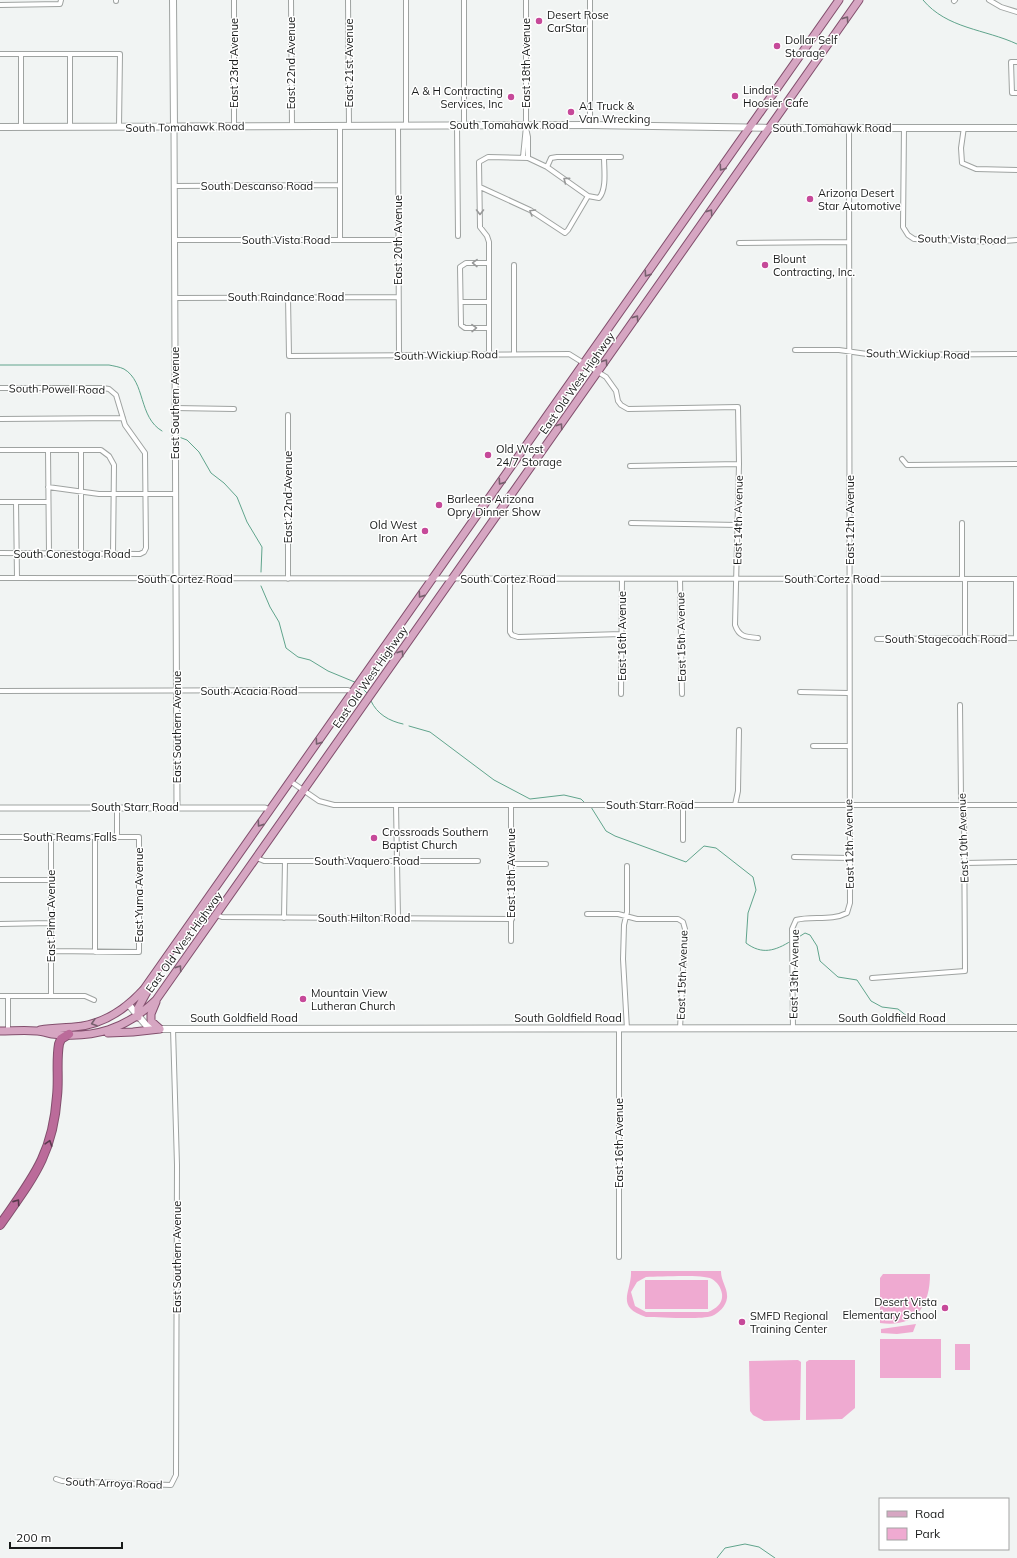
<svg xmlns="http://www.w3.org/2000/svg" width="1017" height="1558" font-family="Mulish,sans-serif">
  <style>
    .green { fill: #efaad1; fill-rule: evenodd }
    .lines { fill: none; stroke-linecap: round; stroke-linejoin: round }
    .stream { stroke: #60a48c; stroke-width: 1 }
    .minor-casing { stroke: #9fa3a1; stroke-width: 6 }
    .tertiary-casing { stroke: #9fa3a1; stroke-width: 7 }
    .secondary-casing { stroke: #9fa3a1; stroke-width: 8 }
    .primary-casing { stroke: #824f6d; stroke-width: 9 }
    .motorway-casing { stroke: #824f6d; stroke-width: 10 }
    .minor { stroke: #fff; stroke-width: 4 }
    .tertiary { stroke: #fff; stroke-width: 5 }
    .secondary { stroke: #fff; stroke-width: 6 }
    .primary { stroke: #d6a6c2; stroke-width: 7 }
    .motorway { stroke: #bb6b9a; stroke-width: 8 }
    .oneway { stroke: #77606e }
    .oneway2 { stroke: #979898 }
    .oneway3 { stroke: #593a4d }
    .poi-dot { fill: #c64999; stroke: #fff; stroke-width: 1.5 }
    .labels { text-anchor: middle; stroke-width: 3; stroke-linejoin: round; paint-order: stroke }
    .poi-label { font-size: 11px; fill: #181a19; stroke: #fff; text-anchor: start }
    .street-label { font-size: 11px; fill: #181a19; stroke: #fff }
  </style>
  <rect width="100%" height="100%" fill="#f1f4f3"/>
  <!-- green -->
  <path class="green" d="M631,1271H721C721,1282 728,1288 727,1298C726,1306 719,1313 712,1316C700,1320 660,1317 646,1317C614,1307 632,1291 631,1271ZM646,1277C660,1277 701,1274 712,1279C717,1282 721,1287 722,1294C723,1303 717,1308 708,1312H646L635,1306L631,1292L637,1282Z
    M883,1274H930C930,1307 915,1328 880,1323V1278Z
    M645,1280H708V1309H645Z
    M916,1324L913,1332L897,1334L881,1333V1329Z
    M880,1339H941V1378H880Z
    M955,1344H970V1370H955Z
    M798,1360L801,1362L800,1420L764,1421L753,1415L750,1411L749,1361Z
    M809,1360H855V1408L842,1419L806,1420V1362Z"/>
  <g class="lines">
    <!-- stream -->
    <path class="stream" d="M923,0C947,29 985,29 1017,44
      M0,365H109C114,366 120,367 124,369C146,382 138,417 162,431
      M179,437L187,440L199,452L211,473L224,483L237,497L247,522L262,547L261,572
      M261,586L270,607L279,622L286,648L298,657L310,660L328,671L357,683
      M360,686L368,694
      M371,701C377,714 389,721 403,724
      M409,726L430,732L494,780L530,799L564,795L581,799L585,803
      M591,807L606,831L615,836L686,862L704,846L716,848L753,877L756,890L748,913L746,943C762,955 775,951 791,941
      M794,940L805,933L810,935L817,946L820,961L838,977L857,980L871,1001L882,1007L898,1009L908,1017
      M717,1558L725,1548L745,1544L759,1547L775,1558"/>
    <!-- minor casing -->
    <g class="minor-casing">
      <path id="minor" d="M234,0V126
        M291,0L292,126
        M348,0L349,126
        M406,0V126
        M464,0V126
        M590,0V125
        M989,0L1001,7L1017,12
        M116,1V0
        M954,1L955,0
        M0,5L60,4L61,0
        M0,54H120L119,127
        M21,54V127
        M70,54V127
        M1017,62H1011L1012,93H1017
        M457,125L458,236
        M398,126L399,354
        M904,127L903,227L908,235L914,239L994,242L1017,240
        M964,127L961,148L962,163L976,169L1017,170
        M526,128L528,137V158
        M523,157L526,126V0
        M547,167L551,158L557,157H621
        M174,186L340,185
        M480,187L530,210L565,233L568,230L588,196
        M174,240H398
        M340,240V126
        M739,243L849,242
        M489,263H466L460,267L461,325L465,328H489
        M288,297L289,356L569,354L606,377L616,391L618,401L621,405L628,409L738,407L739,464L735,625C739,637 746,637 758,638
        M175,298L398,297
        M461,302H489
        M795,350H839L874,355L1017,354
        M489,354V242L487,236L480,227L479,162L488,157L528,158L547,167L588,196L599,198C607,189 604,169 604,157
        M514,354V265
        M0,388H103L109,389L116,395L125,425L145,453L146,548L144,552L140,554L0,553
        M175,408L234,409
        M0,419L123,418
        M0,450H101L109,456L114,465L113,554
        M48,450L49,553
        M81,450V553
        M902,459L907,465L1017,464
        M630,466L739,464
        M48,487L99,494H176
        M0,502H48
        M16,502L17,578
        M631,523L738,525
        M0,578L1017,579
        M288,579V415
        M510,579V632L512,635L518,637L622,634
        M680,579L682,694
        M962,579V523
        M877,639L1016,638V579
        M965,639V579
        M0,691L348,690L353,692
        M800,692L848,693
        M621,694L622,579
        M813,746H848
        M290,781L319,801L334,805H1017
        M396,805L398,918
        M511,805V941
        M735,805L738,791L739,730
        M117,807V837
        M51,836V995
        M0,837H139V952L51,951
        M95,837V952
        M683,840V804
        M794,857L850,858
        M257,858L264,861H478
        M965,863L1017,862
        M511,864H546
        M0,880H51
        M587,914H618L637,919H678L683,922L685,929L680,1029
        M217,915L222,917L512,919
        M284,918L285,861
        M0,924L51,923
        M872,978L965,971L964,810L961,798L960,705
        M0,996H85L94,1000
        M8,996V1031
        M627,1029L623,959L624,925L627,912V866
        M793,1029L792,929L796,920C812,916 832,921 847,913L850,903L849,128
        M619,1257V1029
        M56,1479L62,1481L171,1485L176,1475L177,1165L173,1029"/>
    </g>
    <!-- tertiary casing -->
    <g class="tertiary-casing">
      <path id="tertiary" d="M174,127L177,807
        M0,808H265L270,810"/>
    </g>
    <!-- secondary casing -->
    <g class="secondary-casing">
      <path id="secondary" d="M173,0L174,127
        M0,127L590,125L777,128H1017
        M129,1005L146,1025L160,1029L1017,1028"/>
    </g>
    <!-- primary casing -->
    <g class="primary-casing">
      <path id="primary" d="M156,1002L151,1014V1021L160,1029
        M138,1017V1008L149,988
        M40,1030C52,1028 63,1028 74,1027C103,1025 125,1010 144,989L839,0
        M0,1031C12,1031 25,1030 37,1031C42,1031 47,1033 52,1034C94,1039 126,1029 156,1000L859,0
        M108,1033L133,1032L160,1029"/>
    </g>
    <!-- motorway casing -->
    <g class="motorway-casing">
      <path id="motorway" d="M0,1225C32,1179 53,1155 57,1096C59,1079 56,1061 59,1044L61,1039L69,1034"/>
    </g>
    <!-- minor -->
    <use href="#minor" class="minor"/>
    <!-- tertiary -->
    <use href="#tertiary" class="tertiary"/>
    <!-- secondary -->
    <use href="#secondary" class="secondary"/>
    <!-- primary -->
    <use href="#primary" class="primary"/>
    <!-- motorway -->
    <use href="#motorway" class="motorway"/>
  </g>
  <!-- one-way arrows -->
  <defs><path id="oneway-chevron" d="M-2-3.5L2.5 0L-2 3.5" fill="none" stroke-width="1.6" stroke-linecap="round" stroke-linejoin="round"/></defs>
  <g class="oneway">
    <use href="#oneway-chevron" transform="translate(846 19) rotate(-55)"/>
    <use href="#oneway-chevron" transform="translate(722 168) rotate(125)"/>
    <use href="#oneway-chevron" transform="translate(710 212) rotate(-55)"/>
    <use href="#oneway-chevron" transform="translate(647 274) rotate(125)"/>
    <use href="#oneway-chevron" transform="translate(636 318) rotate(-55)"/>
    <use href="#oneway-chevron" transform="translate(605 362) rotate(-55)"/>
    <use href="#oneway-chevron" transform="translate(560 426) rotate(-55)"/>
    <use href="#oneway-chevron" transform="translate(501 482) rotate(125)"/>
    <use href="#oneway-chevron" transform="translate(421 595) rotate(125)"/>
    <use href="#oneway-chevron" transform="translate(401 653) rotate(-55)"/>
    <use href="#oneway-chevron" transform="translate(318 742) rotate(125)"/>
    <use href="#oneway-chevron" transform="translate(260 824) rotate(125)"/>
    <use href="#oneway-chevron" transform="translate(179 968) rotate(-55)"/>
    <use href="#oneway-chevron" transform="translate(94 1023) rotate(162)"/>
  </g>
  <g class="oneway2">
    <use href="#oneway-chevron" transform="translate(566 180) rotate(-143)"/>
    <use href="#oneway-chevron" transform="translate(480 212) rotate(90)"/>
    <use href="#oneway-chevron" transform="translate(532 212) rotate(-149)"/>
    <use href="#oneway-chevron" transform="translate(475 263) rotate(-179)"/>
    <use href="#oneway-chevron" transform="translate(474 328) rotate(-1)"/>
  </g>
  <g class="oneway3">
    <use href="#oneway-chevron" transform="translate(49 1143) rotate(-72)"/>
    <use href="#oneway-chevron" transform="translate(17 1202) rotate(-55)"/>
  </g>
  <!-- markers -->
  <g class="poi-dot">
    <circle cx="539" cy="21" r="4"/>
    <circle cx="777" cy="46" r="4"/>
    <circle cx="735" cy="96" r="4"/>
    <circle cx="511" cy="97" r="4"/>
    <circle cx="571" cy="112" r="4"/>
    <circle cx="810" cy="199" r="4"/>
    <circle cx="765" cy="265" r="4"/>
    <circle cx="488" cy="455" r="4"/>
    <circle cx="439" cy="505" r="4"/>
    <circle cx="425" cy="531" r="4"/>
    <circle cx="374" cy="838" r="4"/>
    <circle cx="303" cy="999" r="4"/>
    <circle cx="945" cy="1308" r="4"/>
    <circle cx="742" cy="1322" r="4"/>
  </g>
  <g class="labels">
    <!-- poi labels -->
    <g class="poi-label">
      <text x="547" y="19">Desert Rose<tspan x="547" dy="13">CarStar</tspan></text>
      <text x="785" y="44">Dollar Self<tspan x="785" dy="13">Storage</tspan></text>
      <text x="743" y="94">Linda's<tspan x="743" dy="13">Hoosier Cafe</tspan></text>
      <text x="503" y="95" text-anchor="end">A &amp; H Contracting<tspan x="503" dy="13">Services, Inc</tspan></text>
      <text x="579" y="110">A1 Truck &amp;<tspan x="579" dy="13">Van Wrecking</tspan></text>
      <text x="818" y="197">Arizona Desert<tspan x="818" dy="13">Star Automotive</tspan></text>
      <text x="773" y="263">Blount<tspan x="773" dy="13">Contracting, Inc.</tspan></text>
      <text x="496" y="453">Old West<tspan x="496" dy="13">24/7 Storage</tspan></text>
      <text x="447" y="503">Barleens Arizona<tspan x="447" dy="13">Opry Dinner Show</tspan></text>
      <text x="417" y="529" text-anchor="end">Old West<tspan x="417" dy="13">Iron Art</tspan></text>
      <text x="382" y="836">Crossroads Southern<tspan x="382" dy="13">Baptist Church</tspan></text>
      <text x="311" y="997">Mountain View<tspan x="311" dy="13">Lutheran Church</tspan></text>
      <text x="937" y="1306" text-anchor="end">Desert Vista<tspan x="937" dy="13">Elementary School</tspan></text>
      <text x="750" y="1320">SMFD Regional<tspan x="750" dy="13">Training Center</tspan></text>
    </g>
    <!-- street labels -->
    <g class="street-label">
      <text transform="translate(234 63) rotate(-90)" y="4">East 23rd Avenue</text>
      <text transform="translate(291 63) rotate(-90)" y="4">East 22nd Avenue</text>
      <text transform="translate(349 63) rotate(-90)" y="4">East 21st Avenue</text>
      <text transform="translate(526 63) rotate(-90)" y="4">East 18th Avenue</text>
      <text x="509" y="129">South Tomahawk Road</text>
      <text transform="translate(185 127) rotate(-1)" y="4">South Tomahawk Road</text>
      <text x="832" y="132">South Tomahawk Road</text>
      <text x="257" y="190">South Descanso Road</text>
      <text transform="translate(962 239) rotate(1)" y="4">South Vista Road</text>
      <text x="286" y="244">South Vista Road</text>
      <text transform="translate(398 240) rotate(-90)" y="4">East 20th Avenue</text>
      <text x="286" y="301">South Raindance Road</text>
      <text transform="translate(918 354) rotate(1)" y="4">South Wickiup Road</text>
      <text transform="translate(446 355) rotate(-1)" y="4">South Wickiup Road</text>
      <text transform="translate(577 383) rotate(-55)" y="4">East Old West Highway</text>
      <text transform="translate(57 389) rotate(1)" y="4">South Powell Road</text>
      <text transform="translate(175 403) rotate(-90)" y="4">East Southern Avenue</text>
      <text transform="translate(288 497) rotate(-90)" y="4">East 22nd Avenue</text>
      <text transform="translate(738 520) rotate(-89)" y="4">East 14th Avenue</text>
      <text transform="translate(850 520) rotate(-90)" y="4">East 12th Avenue</text>
      <text x="72" y="558">South Conestoga Road</text>
      <text x="185" y="583">South Cortez Road</text>
      <text x="508" y="583">South Cortez Road</text>
      <text x="832" y="583">South Cortez Road</text>
      <text transform="translate(622 636) rotate(-90)" y="4">East 16th Avenue</text>
      <text transform="translate(681 637) rotate(-91)" y="4">East 15th Avenue</text>
      <text x="946" y="643">South Stagecoach Road</text>
      <text transform="translate(370 677) rotate(-55)" y="4">East Old West Highway</text>
      <text x="249" y="695">South Acacia Road</text>
      <text transform="translate(177 727) rotate(-90)" y="4">East Southern Avenue</text>
      <text x="650" y="809">South Starr Road</text>
      <text x="135" y="811">South Starr Road</text>
      <text x="70" y="841">South Reams Falls</text>
      <text transform="translate(963 838) rotate(-92)" y="4">East 10th Avenue</text>
      <text transform="translate(849 844) rotate(-91)" y="4">East 12th Avenue</text>
      <text x="367" y="865">South Vaquero Road</text>
      <text transform="translate(511 873) rotate(-90)" y="4">East 18th Avenue</text>
      <text transform="translate(139 895) rotate(-90)" y="4">East Yuma Avenue</text>
      <text transform="translate(51 916) rotate(-90)" y="4">East Pima Avenue</text>
      <text x="364" y="922">South Hilton Road</text>
      <text transform="translate(184 942) rotate(-54)" y="4">East Old West Highway</text>
      <text transform="translate(794 974) rotate(-89)" y="4">East 13th Avenue</text>
      <text transform="translate(682 975) rotate(-88)" y="4">East 15th Avenue</text>
      <text x="244" y="1022">South Goldfield Road</text>
      <text x="568" y="1022">South Goldfield Road</text>
      <text x="892" y="1022">South Goldfield Road</text>
      <text transform="translate(619 1143) rotate(-90)" y="4">East 16th Avenue</text>
      <text transform="translate(177 1257) rotate(-90)" y="4">East Southern Avenue</text>
      <text transform="translate(114 1483) rotate(2)" y="4">South Arroya Road</text>
    </g>
  </g>
  <!-- legend -->
  <rect x="879" y="1498" width="130" height="52" fill="#ffffff" stroke="#a3a3a3"/>
  <rect x="887" y="1511" width="20" height="6" fill="#d6a6c2" stroke="#a3a3a3"/>
  <text x="915" y="1518" font-size="12" fill="#181a19">Road</text>
  <rect x="887" y="1528" width="20" height="12" fill="#efaad1" stroke="#a3a3a3"/>
  <text x="915" y="1538" font-size="12" fill="#181a19">Park</text>
  <!-- scale -->
  <path d="M10 1542v6h112v-6" fill="none" stroke="#181a19" stroke-width="2"/>
  <text x="16" y="1542" font-size="12" fill="#181a19" stroke="#ffffff" stroke-width="3" paint-order="stroke">200 m</text>
</svg>
